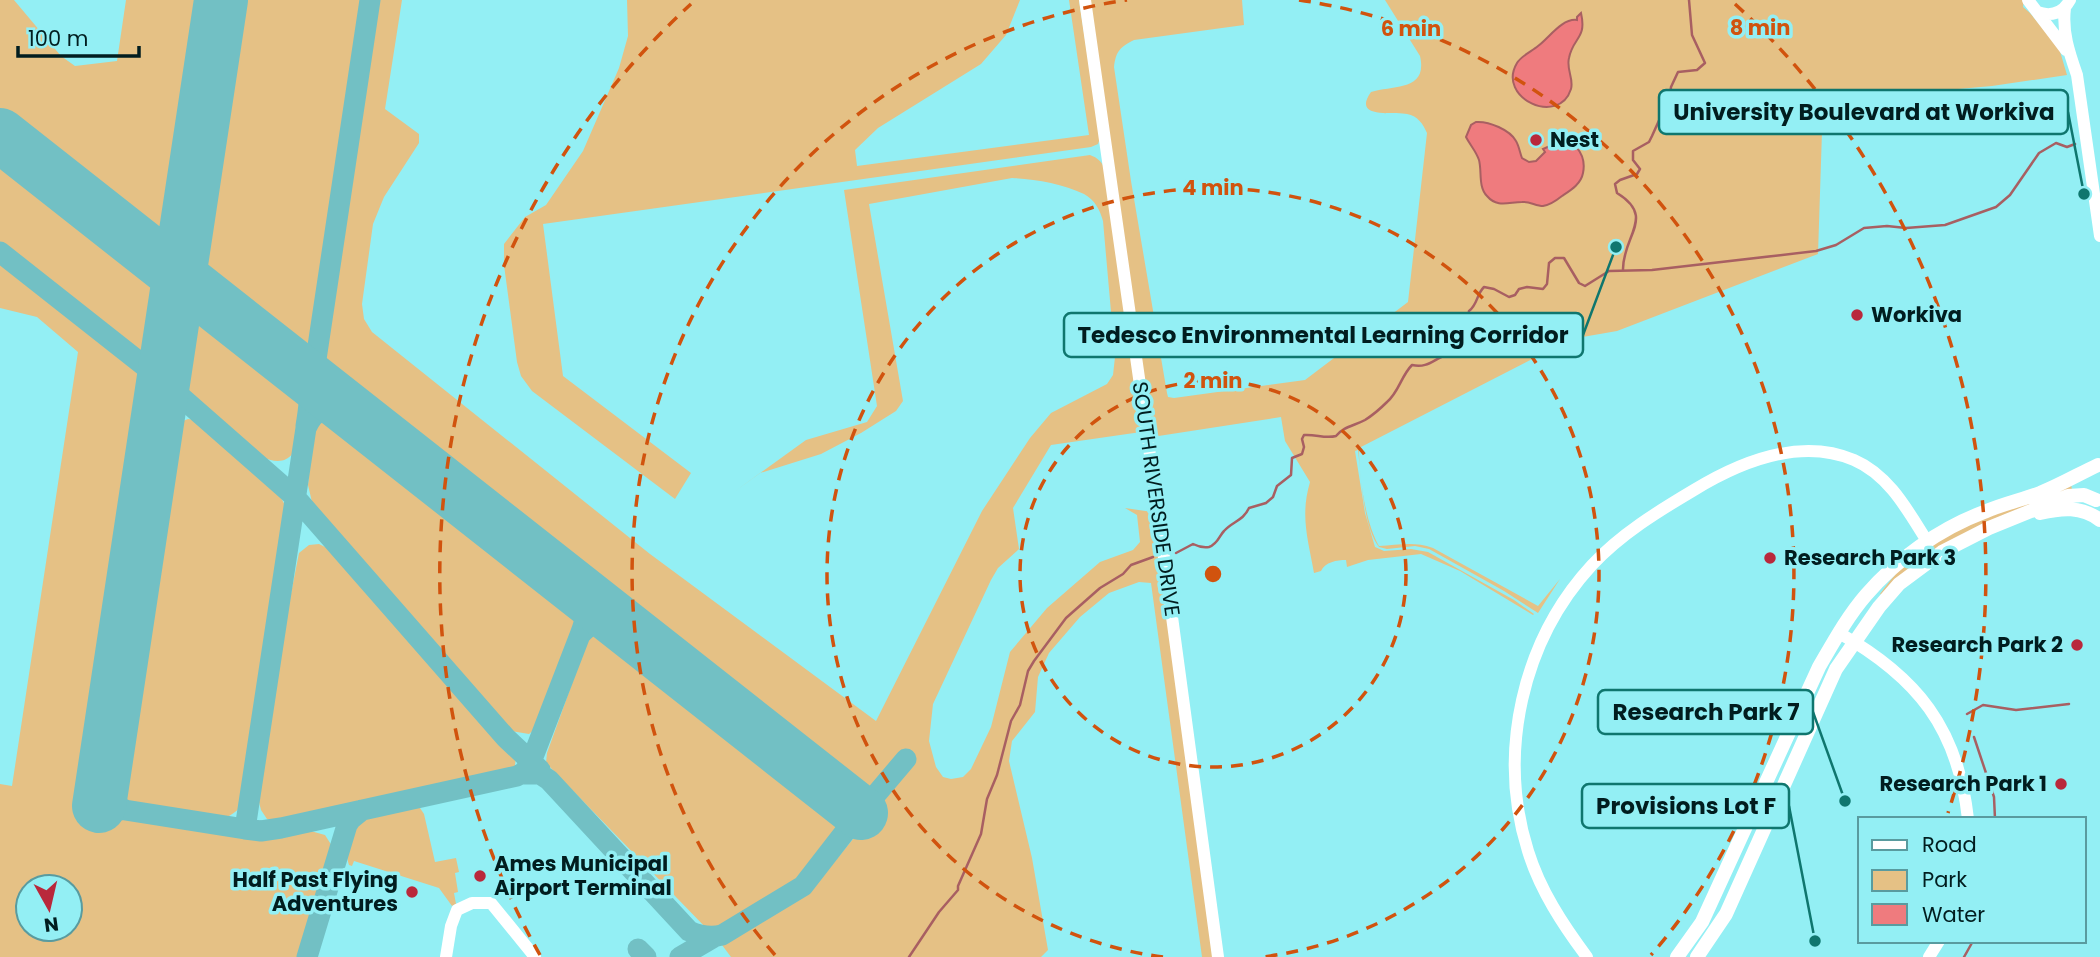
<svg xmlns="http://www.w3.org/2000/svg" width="2100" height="957" font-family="Poppins,sans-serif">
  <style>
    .green { fill: #e5c185; fill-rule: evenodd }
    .water { fill: #ef7b7e; stroke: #a85f62; stroke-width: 2 }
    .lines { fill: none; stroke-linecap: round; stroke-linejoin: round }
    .stream { stroke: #a85f62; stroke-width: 2.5 }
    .taxiway { stroke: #72c0c4; stroke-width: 21 }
    .runway { stroke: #72c0c4; stroke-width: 54 }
    .minor { stroke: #fff; stroke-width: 12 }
    .major { stroke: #fff; stroke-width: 14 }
    .ring { fill: none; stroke: #d1530e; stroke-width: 3.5; stroke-dasharray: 12 9 }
    .poi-dot { fill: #b9283b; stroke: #93eff4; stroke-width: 2.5 }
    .labels { text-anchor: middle; stroke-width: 7; stroke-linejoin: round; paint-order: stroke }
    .poi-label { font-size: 21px; font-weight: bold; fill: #011d1f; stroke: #93eff4; text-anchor: start }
    .street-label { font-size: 21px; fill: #011d1f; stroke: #93eff4 }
    .centre { fill: #d1530e; stroke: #93eff4; stroke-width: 3.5 }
    .ring-label { font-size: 21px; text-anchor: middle; font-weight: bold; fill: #d1530e; stroke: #93eff4; stroke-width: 7; stroke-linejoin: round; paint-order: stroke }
    .leader { fill: none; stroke: #0f766e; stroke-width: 2.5 }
    .callout-dot { fill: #0f766e; stroke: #93eff4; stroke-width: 2.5 }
    .callout { fill: #93eff4; stroke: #0f766e; stroke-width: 2.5 }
    .callout-label { font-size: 23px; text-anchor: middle; font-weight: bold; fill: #011d1f }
  </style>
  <rect width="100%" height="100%" fill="#93eff4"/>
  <!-- green -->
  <path class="green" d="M0,0H14L61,56L75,66L117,61L126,0H203L167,247L0,116Z
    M242,0H365L313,337L307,344L296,349L202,274Z
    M378,0H402L385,109L419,134V143L384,197L373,224L362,304L364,319L372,332L650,554L876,721L982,511L1030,438L1051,413L1107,384L1113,375L1115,357L1103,221C1100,210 1095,200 1084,194C1063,184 1035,179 1012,178L869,204L903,401L896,411L861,433L821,454L760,473L734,492L806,440L867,422L877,406L844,190L1090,155C1098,158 1101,161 1105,169L1141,432L1051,445L1013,508L1019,549L998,568L991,580L933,704L929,741L936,767L943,777L951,779L963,777L971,769L991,727L1010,652L1047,608L1100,562L1133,550L1140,542L1137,515L1125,508L1152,512L1214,957H1202L1151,583L1139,582L1109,593L1080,617L1049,653L1038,677L1035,712L1012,741L1009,761L1032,858L1048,950L1041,957H731L722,945L810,892L913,765L902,757L875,791L864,797L324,373Z
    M627,0H1020L1006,35L981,64L878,128L855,150L857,166L1089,135L1069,0H1079L1100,138L1098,144L1091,147L543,224L563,376L691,473L675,499L532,391L521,376L517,362L504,265V244L525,217L546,205L583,151L619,68L628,36Z
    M1090,0H1242L1244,25L1134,40C1120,47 1116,51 1114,67L1131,181L1167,393L1168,397L1174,398L1305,380L1408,302L1427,133C1423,124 1418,116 1407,114C1396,111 1351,120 1371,92C1394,85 1428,91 1420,56L1385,0H2024L2023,7L2030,13L2059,48L2067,75L1992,86L1823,101L1818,254L1617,331L1571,339L1359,448C1359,476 1365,522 1379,546C1398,545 1414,541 1433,548L1538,606L1560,579L1538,613L1504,591L1429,549L1415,546L1387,549L1379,547C1363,527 1361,475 1358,450L1355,451L1365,513L1375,547L1384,551L1411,549L1428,552L1514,600L1534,614L1533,615L1460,571L1421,554L1368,560L1347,567L1346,560C1337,560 1325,562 1321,571L1314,573C1308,539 1300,516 1310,482L1285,441L1281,417L1152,437Z
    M0,153L162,280L152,349L144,351L132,348L0,243Z
    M0,262L147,377L82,810L247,836L274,837L307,830L325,835L332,846V857L302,957H0V784L12,786L78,352L37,317L0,308ZM70,887V929H28V887Z
    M196,307L303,393C301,422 305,478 260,456L182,388Z
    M334,416L582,610L543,718L536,728L529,734L511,731L499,719L331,528L312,502L308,485L313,434L321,421Z
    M188,419L197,420L279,494L287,509V524L245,792C242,808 237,813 222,819L126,804L121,798L175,446L183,421Z
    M2071,484L2072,490L1990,522L1882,595L1880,594C1887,585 1893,576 1901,568C1938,529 2020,504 2071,484Z
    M319,544L329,549L342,560L516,758L514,771L284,822L267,819L261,810L258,798L282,639L299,553L309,545Z
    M605,628L844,815L839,830L800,881L721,928L708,930L546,763L547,753L588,639L595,630Z
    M411,806L420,808L424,814L435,862L456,858L459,872L455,873L458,892L454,893L456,904L452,906L439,888L354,861L352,866L349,865C346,856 347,852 350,843C360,811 381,813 411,806Z"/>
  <!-- water -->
  <path class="water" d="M1581,13C1587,39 1573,37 1569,58C1566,69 1574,79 1571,89C1559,127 1496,98 1517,63C1521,56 1532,51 1538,46C1549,38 1562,18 1577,20V17Z
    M1476,122C1489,121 1510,130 1516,141C1519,146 1520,153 1522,158L1529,162L1536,161L1545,152L1543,149L1550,146L1553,139C1572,135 1587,154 1583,173C1581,184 1571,190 1562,196C1557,200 1550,205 1543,206C1536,206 1529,201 1522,202C1509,202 1497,208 1487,196C1478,187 1482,171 1479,160C1476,151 1470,145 1466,137L1471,125Z"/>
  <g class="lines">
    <!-- stream -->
    <path class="stream" d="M1623,269C1623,235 1656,217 1617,193L1615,184L1620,180L1637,174L1640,169L1633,160V151L1649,142L1652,136L1670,96L1671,87L1678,72L1697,70L1705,63L1692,35L1689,0
      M1176,553L1193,544C1197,546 1203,548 1209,547C1218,544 1219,536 1224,531C1233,521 1243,521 1249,508L1266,503L1273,497L1277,486L1291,475L1292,458L1302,454L1304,447L1302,439L1304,435C1316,434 1325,439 1336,436C1344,426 1354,426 1365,420C1373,415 1381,408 1387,402C1399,392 1401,376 1412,365C1429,369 1435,357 1450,354C1460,352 1469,352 1471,340C1474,329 1467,321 1469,311C1478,304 1476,295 1484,287L1494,289L1509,297L1515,295L1519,289L1527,287L1543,289L1547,284L1549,263L1555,258H1564L1579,283L1585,286L1609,271L1652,270L1816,251L1836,245L1864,228L1887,226L1906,228L1945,225L1996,207L2010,195L2039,153L2056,143L2067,147L2075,144
      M1967,714L1983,705L2016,710L2069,704
      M1974,737L1994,797L1995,819
      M909,957L939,912L958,890V886L981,834L987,799L997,775L1011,721L1020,705L1028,671L1034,661L1066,618L1100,588L1123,574L1131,565L1153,557
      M1964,957L1973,941"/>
    <!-- taxiway -->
    <path class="taxiway" d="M0,252L147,368
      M179,294L167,371L173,390L295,497L506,738L540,770
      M219,305L246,327
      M234,321L302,374C313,391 309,406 306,426
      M351,409L319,383L315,366L370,0
      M519,545L577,590C589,606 587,618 580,635
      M107,761C104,781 104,801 125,810L245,829L261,831L281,828L517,776L524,772L531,762L580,635C590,624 597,620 612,621L680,672
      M524,774H540L549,780L689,931C700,936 710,938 722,935L803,886L848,828L849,814L847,801L873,798L906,759
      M245,829L306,428C329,378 378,434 404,455
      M638,949L646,957
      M307,957L347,825L351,819L362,810
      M680,957L716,936"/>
    <!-- runway -->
    <path class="runway" d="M0,135L861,813
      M99,806L221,0"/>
    <!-- minor -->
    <path class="minor" d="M1085,0L1152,469L1218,957
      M2028,0L2066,50
      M2065,8C2062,32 2069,52 2077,75L2100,236
      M2037,12C2051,17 2063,13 2070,0
      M1839,633C1917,677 1958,728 1968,819
      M446,957L451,926L457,910L472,903H491L535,957
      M1587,957C1563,925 1540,890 1528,851C1497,753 1522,641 1592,565C1621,534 1657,512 1694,490C1740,462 1800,437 1854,460C1889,475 1908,511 1927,541
      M1929,957L1939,941"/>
    <!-- major -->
    <path class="major" d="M2040,513C2062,508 2081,506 2100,520
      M1677,957L1702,922L1819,667C1833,643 1847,617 1866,595C1897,559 1939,529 1984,512C2002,504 2021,500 2040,493C2060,485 2079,474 2098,465
      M1697,957L1726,914L1836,669L1879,607L1899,584L1942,552L1989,528L2068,496L2084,495L2096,500"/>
  </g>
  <!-- distance rings -->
  <g class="ring">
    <circle cx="1213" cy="574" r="193"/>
    <path d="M1163 957A386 386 0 1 1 1263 957"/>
    <path d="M775 955A580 580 0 0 1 1127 0M1299 0A580 580 0 0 1 1651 955"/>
    <path d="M540 955A773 773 0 0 1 691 4M1735 4A773 773 0 0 1 1948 813"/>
  </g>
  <!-- markers -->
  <g class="poi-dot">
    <circle cx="1536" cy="140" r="7"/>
    <circle cx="1857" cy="315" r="7"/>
    <circle cx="1770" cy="558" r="7"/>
    <circle cx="2077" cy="645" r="7"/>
    <circle cx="2061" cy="784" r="7"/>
    <circle cx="480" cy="876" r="7"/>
    <circle cx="412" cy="892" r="7"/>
  </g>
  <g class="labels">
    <!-- poi labels -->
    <g class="poi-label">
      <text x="1550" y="147">Nest</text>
      <text x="1871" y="322">Workiva</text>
      <text x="1784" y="565">Research Park 3</text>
      <text x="2063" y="652" text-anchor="end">Research Park 2</text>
      <text x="2047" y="791" text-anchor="end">Research Park 1</text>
      <text x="494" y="871">Ames Municipal<tspan x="494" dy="24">Airport Terminal</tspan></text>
      <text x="398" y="887" text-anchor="end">Half Past Flying<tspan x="398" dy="24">Adventures</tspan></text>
    </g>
    <!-- street labels -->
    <g class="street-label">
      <text transform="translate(1156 499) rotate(82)" y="7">SOUTH RIVERSIDE DRIVE</text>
    </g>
  </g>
  <circle cx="1213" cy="574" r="10" class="centre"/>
  <g class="ring-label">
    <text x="1760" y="35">8 min</text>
    <text x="1411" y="36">6 min</text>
    <text x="1213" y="195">4 min</text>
    <text x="1213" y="388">2 min</text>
  </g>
  <!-- callouts -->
  <path class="leader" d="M2084 194L2068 112M1616 247L1583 335M1845 801L1813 712M1815 941L1789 806"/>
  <g class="callout-dot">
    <circle cx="2084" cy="194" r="7"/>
    <circle cx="1616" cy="247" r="7"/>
    <circle cx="1845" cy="801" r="7"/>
    <circle cx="1815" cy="941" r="7"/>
  </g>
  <g class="callout">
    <rect x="1659" y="90" width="409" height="44" rx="7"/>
    <rect x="1064" y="313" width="519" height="44" rx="7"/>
    <rect x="1598" y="690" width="215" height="44" rx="7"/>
    <rect x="1582" y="784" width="207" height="44" rx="7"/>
  </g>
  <g class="callout-label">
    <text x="1864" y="120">University Boulevard at Workiva</text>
    <text x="1323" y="343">Tedesco Environmental Learning Corridor</text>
    <text x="1706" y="720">Research Park 7</text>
    <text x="1686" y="814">Provisions Lot F</text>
  </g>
  <!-- legend -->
  <rect x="1858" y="817" width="228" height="126" fill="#93eff4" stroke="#599b9f" stroke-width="2"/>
  <rect x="1872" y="840" width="35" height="10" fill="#ffffff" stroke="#599b9f" stroke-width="2"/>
  <text x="1922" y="852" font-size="21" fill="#011d1f">Road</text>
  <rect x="1872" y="870" width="35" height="21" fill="#e5c185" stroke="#599b9f" stroke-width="2"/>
  <text x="1922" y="887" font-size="21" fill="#011d1f">Park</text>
  <rect x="1872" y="904" width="35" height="21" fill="#ef7b7e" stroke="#599b9f" stroke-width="2"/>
  <text x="1922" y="922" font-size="21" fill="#011d1f">Water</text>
  <!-- north arrow -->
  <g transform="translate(49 908) rotate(172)"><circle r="33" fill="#93eff4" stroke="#599b9f" stroke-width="2"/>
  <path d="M0-5L12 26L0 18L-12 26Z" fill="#b9283b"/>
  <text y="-10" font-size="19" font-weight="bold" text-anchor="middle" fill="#011d1f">N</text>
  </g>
  <!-- scale -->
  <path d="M18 46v10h121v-10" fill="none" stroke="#011d1f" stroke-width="3.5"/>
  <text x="28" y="46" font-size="21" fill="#011d1f" stroke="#93eff4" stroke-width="5" paint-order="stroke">100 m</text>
</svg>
